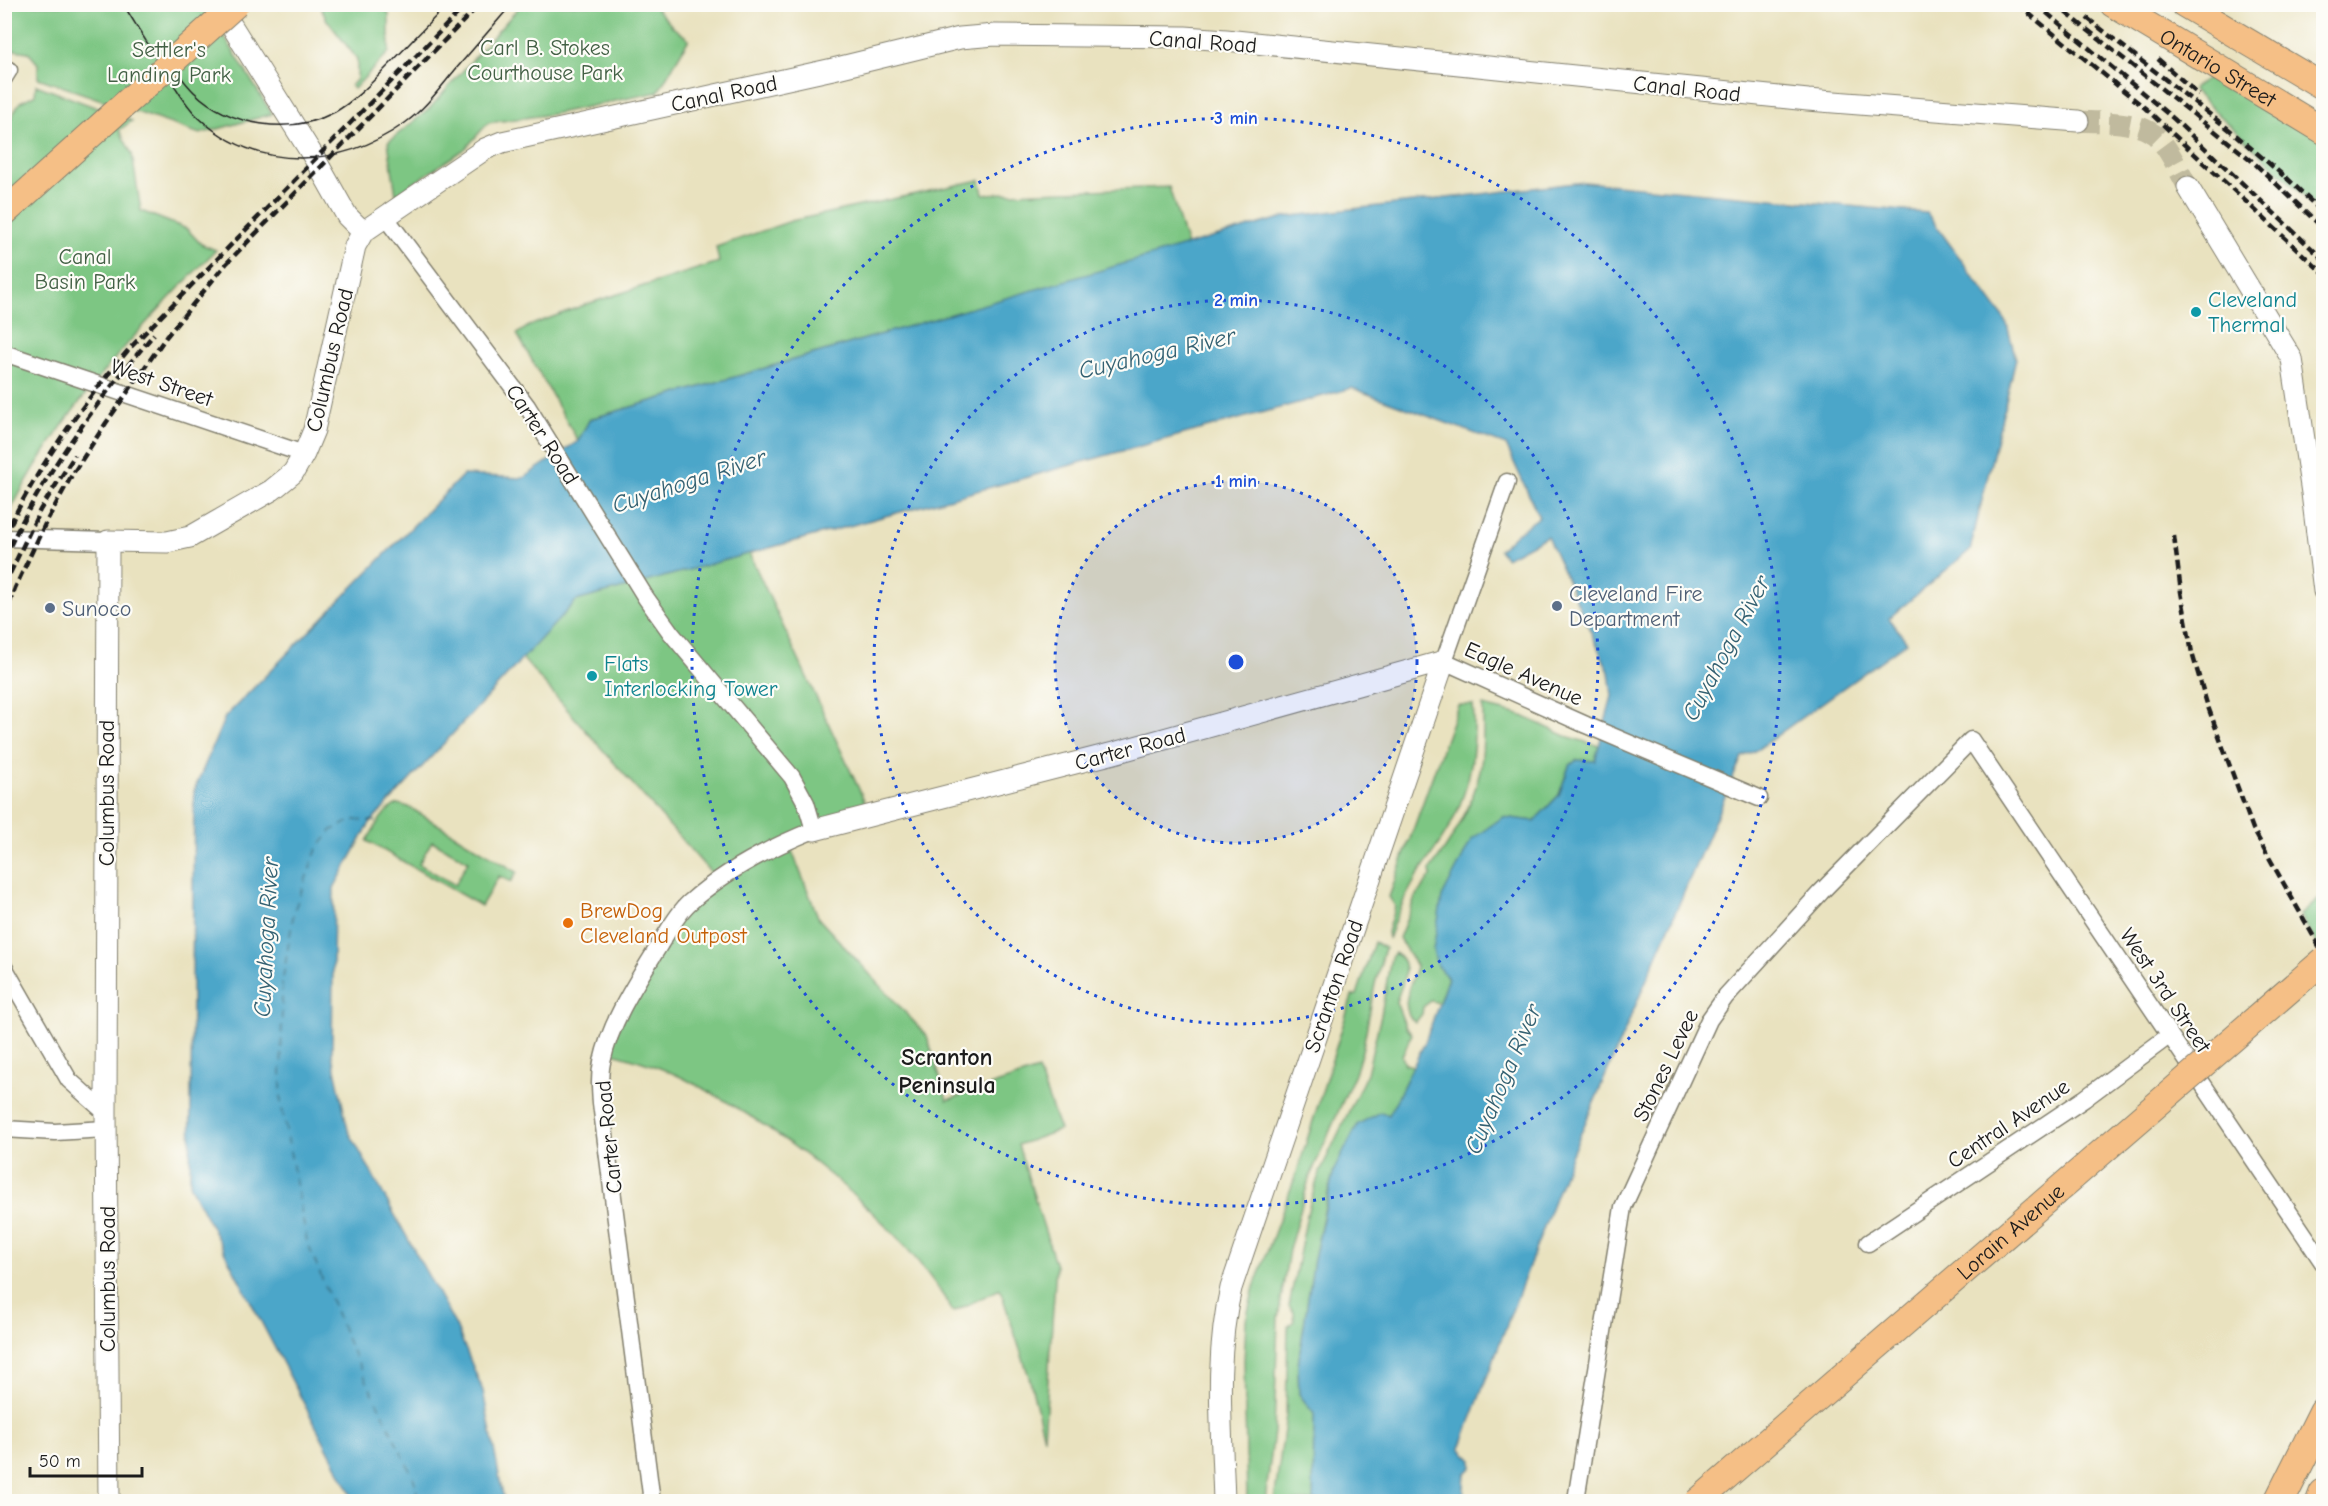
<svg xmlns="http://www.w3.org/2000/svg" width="2328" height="1506" font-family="'Comic Neue',sans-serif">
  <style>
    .green { fill: #7dc683; stroke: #4c7150; stroke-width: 1.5; fill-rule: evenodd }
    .water { fill: #4ba6c9; stroke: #346172; stroke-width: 1.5 }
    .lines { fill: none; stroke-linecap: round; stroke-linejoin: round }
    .ferry { stroke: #346172; stroke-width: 1.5; stroke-dasharray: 8 6; stroke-linecap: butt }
    .tertiary-tunnel { stroke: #c0ba9e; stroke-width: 21; stroke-dasharray: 21 10; stroke-linecap: butt }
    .minor-casing { stroke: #827f6e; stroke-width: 19 }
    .tertiary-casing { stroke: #827f6e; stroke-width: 23 }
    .primary-casing { stroke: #827f6e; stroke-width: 28 }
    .motorway-casing { stroke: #827f6e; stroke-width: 32 }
    .minor { stroke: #fff; stroke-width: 16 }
    .tertiary { stroke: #fff; stroke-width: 21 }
    .primary { stroke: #f5bf86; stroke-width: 26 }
    .motorway { stroke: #f5bf86; stroke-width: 30 }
    .tram { stroke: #1c1c1c; stroke-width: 1.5 }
    .rail { stroke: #1c1c1c; stroke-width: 4.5; stroke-dasharray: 9 4.5; stroke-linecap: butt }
    .primary-bridge-casing { stroke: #827f6e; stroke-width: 28; stroke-linecap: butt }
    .primary-bridge { stroke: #f5bf86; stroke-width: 26 }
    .ring { fill: none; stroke: #1d4ed8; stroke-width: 3; stroke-dasharray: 3 6 }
    .culture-dot { fill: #0f9aa8; stroke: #fdfcf7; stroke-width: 2 }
    .service-dot { fill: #5c6f8a; stroke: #fdfcf7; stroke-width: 2 }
    .food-dot { fill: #e8710a; stroke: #fdfcf7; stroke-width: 2 }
    .labels { text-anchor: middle; stroke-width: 4.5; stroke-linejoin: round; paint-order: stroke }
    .street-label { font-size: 22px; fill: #1c1c1c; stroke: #fdfcf7 }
    .park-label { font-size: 22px; fill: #436045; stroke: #fdfcf7 }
    .culture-label { font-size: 22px; fill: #0d838f; stroke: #fdfcf7; text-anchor: start }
    .service-label { font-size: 22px; fill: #4e5e75; stroke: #fdfcf7; text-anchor: start }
    .food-label { font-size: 22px; fill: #c56008; stroke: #fdfcf7; text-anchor: start }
    .water-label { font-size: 24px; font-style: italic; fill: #346172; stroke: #fdfcf7 }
    .neighbourhood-label { font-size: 24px; font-weight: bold; fill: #1c1c1c; stroke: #fdfcf7 }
    .centre { fill: #1d4ed8; stroke: #fdfcf7; stroke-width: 3 }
    .ring-label { font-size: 18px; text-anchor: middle; font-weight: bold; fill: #1d4ed8; stroke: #fdfcf7; stroke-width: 4.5; stroke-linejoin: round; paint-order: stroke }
  </style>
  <rect width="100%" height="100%" fill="#fdfcf7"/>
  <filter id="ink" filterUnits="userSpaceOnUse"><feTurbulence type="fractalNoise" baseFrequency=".0167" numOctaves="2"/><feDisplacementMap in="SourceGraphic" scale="12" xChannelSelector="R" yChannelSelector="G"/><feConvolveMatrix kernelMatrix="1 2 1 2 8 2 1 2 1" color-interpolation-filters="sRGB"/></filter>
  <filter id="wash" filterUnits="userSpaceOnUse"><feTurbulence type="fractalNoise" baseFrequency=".008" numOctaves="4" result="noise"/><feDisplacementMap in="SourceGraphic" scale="24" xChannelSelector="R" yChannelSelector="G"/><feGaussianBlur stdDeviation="1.35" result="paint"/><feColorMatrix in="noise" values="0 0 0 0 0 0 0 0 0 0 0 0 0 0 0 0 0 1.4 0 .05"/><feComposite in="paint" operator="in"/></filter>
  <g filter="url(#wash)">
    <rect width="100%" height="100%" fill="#e9e2bf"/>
    <!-- green -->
    <path class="green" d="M4,5H205L272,114L200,134L38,78V64L28,52L14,50L5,54Z
      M319,5H381L389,14V52L354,89L351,86L357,79V59L327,20Z
      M521,5H653L674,28L689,39L658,92L553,114L488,123L466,148L396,195L388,142L429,109Z
      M2220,69L2323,131V214L2192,89Z
      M36,85L132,121L119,130L132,154L141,211L187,229L201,244L216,250C135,332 56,416 5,522L4,130L20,102L35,95Z
      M980,180L983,194L1169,187L1187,246L590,419L578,441L517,334L529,326L587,304L719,262L716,247L791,221Z
      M749,553L872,817L788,841L819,919L927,1036L947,1100L1038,1070L1060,1130L1018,1145L1056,1266L1044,1438L1030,1380L1000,1289L953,1312C900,1219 778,1125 683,1078C658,1066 632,1058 606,1051L673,924L718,881L522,658L576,601Z
      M1458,705H1473C1477,743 1471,784 1454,818C1444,840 1427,859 1415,880C1404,899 1395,919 1388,939L1387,932L1395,906L1389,897Z
      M1483,706L1520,715L1566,736L1599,746L1595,761L1577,760L1569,766L1559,795L1534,821L1503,817L1437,966L1448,977L1439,1003L1431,1001L1423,1007L1422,1014L1415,1023C1397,1006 1412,986 1416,966L1399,938L1415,898L1431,876L1430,870C1452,840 1472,808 1480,771C1484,750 1483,727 1483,706Z
      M398,804L409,807L517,872L511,882L499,876L481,906L367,841C374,828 384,809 398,804ZM432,841L468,861L455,885L419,864Z
      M2323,896V955L2300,915Z
      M1374,942L1385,948L1375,984L1363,1047L1356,1071L1309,1179L1289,1250L1278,1319L1274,1432L1265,1501H1247L1244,1361L1246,1320L1254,1287L1297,1172L1352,996L1357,995Z
      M1395,953C1414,964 1401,986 1396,1002L1406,1028L1412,1034L1402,1056L1405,1064L1413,1066L1389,1116L1358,1124L1334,1171L1328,1192L1314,1259L1298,1365L1299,1394L1314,1413L1313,1501L1274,1502L1286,1415L1288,1326L1294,1321V1312L1289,1306L1308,1210L1319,1174L1367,1073L1381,1015L1391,957Z"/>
    <!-- water -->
    <path class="water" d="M1584,182L1927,213L2006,321L2016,359L1970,550L1889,618L1907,642L1758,749L1742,757L1569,1161L1460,1448L1472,1460V1467L1465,1474L1463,1501H1313L1314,1414L1299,1394L1298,1365L1314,1259L1334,1170L1358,1124L1381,1112L1389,1115L1425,1042L1448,978L1437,966L1433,950L1442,897L1472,839L1503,817L1534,821L1559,795L1569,766L1577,760L1595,761L1612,696L1609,672L1547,536L1506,558L1499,550L1517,533L1539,517L1506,445L1352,388L576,601L370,823L334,888L332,1055L348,1130L456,1326L483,1391L504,1501H355L190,1186L194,791L225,717L463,475L523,478L578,441L590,419L1284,217Z"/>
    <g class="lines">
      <!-- ferry -->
      <path class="ferry" d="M376,821L353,820L332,830L317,849L294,911L282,984L281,1103L307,1242L348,1342L414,1479L419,1502"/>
    </g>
  </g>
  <g filter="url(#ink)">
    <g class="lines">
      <!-- tertiary-tunnel -->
      <path class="tertiary-tunnel" d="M2078,121C2103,123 2141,119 2159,139C2171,152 2179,172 2188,187"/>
      <!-- minor casing -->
      <g class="minor-casing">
        <path id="minor" d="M4,78L9,70
          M386,218L527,406L646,598L671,633L792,777L806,803L814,830C769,848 726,870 689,903C677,914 669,930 660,944C638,980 611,1020 602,1062C599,1076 600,1089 601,1103L652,1502
          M4,353L304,454
          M1507,482L1444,661L1586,725L1759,798
          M4,538L108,541
          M4,967L69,1080L106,1113
          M4,1129L55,1132L106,1129
          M1868,1243L2084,1099L2170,1035
          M1576,1500L1623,1207L1709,1020L1726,996L1821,892L1971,740L2324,1264"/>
      </g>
      <!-- tertiary casing -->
      <g class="tertiary-casing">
        <path id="tertiary" d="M218,4L315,159L347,216L363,232
          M2188,187L2292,359L2312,493L2324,591
          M814,830L1114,753L1444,661
          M109,1502L106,1113L108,541L167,542L190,537L272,490L293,473L304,454L314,430L355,246L363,232L485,149L502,142L833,69L960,38L995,35L1185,37L1226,40L1808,100L2078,121
          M1224,1502C1222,1428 1214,1360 1231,1288L1444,661"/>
      </g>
      <!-- primary casing -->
      <g class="primary-casing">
        <g id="primary">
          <path id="s1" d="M2113,4L2324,131"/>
          <path d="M2184,4L2324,87"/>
        </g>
      </g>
      <!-- motorway casing -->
      <g class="motorway-casing">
        <path id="motorway" d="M2279,1502L2324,1412
          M2321,1502L2324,1494"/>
      </g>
      <!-- minor -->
      <use href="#minor" class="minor"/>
      <!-- tertiary -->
      <use href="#tertiary" class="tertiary"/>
      <!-- primary -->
      <use href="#primary" class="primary"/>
      <!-- motorway -->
      <use href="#motorway" class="motorway"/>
      <!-- tram -->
      <path class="tram" d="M123,4C138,28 152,51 167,74C177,89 185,105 199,118C259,173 341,168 405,123C425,109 440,88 455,70C474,48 493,26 512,4
        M160,48C170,62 181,79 194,92C229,126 290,136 335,112C356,100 373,81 390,64C409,44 428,24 448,4"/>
      <!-- rail -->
      <path class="rail" d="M2017,4L2145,108L2324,274
        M2036,4L2174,119L2324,260
        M2055,4L2251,160L2324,229
        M2087,18L2231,131L2292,183
        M2158,59L2199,95
        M2286,177L2324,214
        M2174,536L2181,592L2192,653L2207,704L2253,829L2324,955
        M4,537C37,468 81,405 130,348L467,4
        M4,559C41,476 96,403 154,334
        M4,586L40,510L75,455
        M4,618L15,588L45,524L72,475L106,423L166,337L226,264L480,4"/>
      <!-- primary-bridge casing -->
      <g class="primary-bridge-casing">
        <g id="primary-bridge">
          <path d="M4,213L236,4"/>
          <path id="s2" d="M1697,1502L2324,960"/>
        </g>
      </g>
      <!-- primary-bridge -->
      <use href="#primary-bridge" class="primary-bridge"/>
    </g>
  </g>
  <!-- distance rings -->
  <circle cx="1236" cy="662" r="181" fill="#1d4ed8" fill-opacity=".12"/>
  <g class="ring">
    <circle cx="1236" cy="662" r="181"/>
    <circle cx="1236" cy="662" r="362"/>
    <circle cx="1236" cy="662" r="544"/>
  </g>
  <!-- markers -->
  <g class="culture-dot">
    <circle cx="2196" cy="312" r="6"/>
    <circle cx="592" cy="676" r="6"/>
  </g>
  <g class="service-dot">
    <circle cx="1557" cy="606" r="6"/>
    <circle cx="50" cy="608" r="6"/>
  </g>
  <circle class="food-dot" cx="568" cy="923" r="6"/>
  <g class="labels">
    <!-- street labels -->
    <g class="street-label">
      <text transform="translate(1203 41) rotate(4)" y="8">Canal Road</text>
      <text dy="8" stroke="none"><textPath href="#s1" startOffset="123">Ontario Street</textPath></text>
      <text transform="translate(1687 88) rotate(6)" y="8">Canal Road</text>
      <text transform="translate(724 93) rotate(-12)" y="8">Canal Road</text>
      <text transform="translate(329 360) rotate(-77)" y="8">Columbus Road</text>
      <text transform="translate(162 382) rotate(19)" y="8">West Street</text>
      <text transform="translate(543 434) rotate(57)" y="8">Carter Road</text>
      <text transform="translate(1524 673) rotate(24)" y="8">Eagle Avenue</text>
      <text transform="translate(1130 748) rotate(-15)" y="8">Carter Road</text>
      <text transform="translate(106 793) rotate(-90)" y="8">Columbus Road</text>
      <text transform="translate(1333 986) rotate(-71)" y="8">Scranton Road</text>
      <text transform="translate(2166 990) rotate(56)" y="8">West 3rd Street</text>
      <text transform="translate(1665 1065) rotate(-64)" y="8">Stones Levee</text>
      <text transform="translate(2008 1123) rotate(-34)" y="8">Central Avenue</text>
      <text transform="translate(608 1137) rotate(-96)" y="8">Carter Road</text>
      <text dy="8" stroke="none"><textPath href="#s2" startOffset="414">Lorain Avenue</textPath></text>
      <text transform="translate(107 1279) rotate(-90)" y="8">Columbus Road</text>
    </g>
    <!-- park labels -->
    <g class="park-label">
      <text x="545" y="55">Carl B. Stokes<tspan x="545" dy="25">Courthouse Park</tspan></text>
      <text x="169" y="57">Settler's<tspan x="169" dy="25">Landing Park</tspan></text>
      <text x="85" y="264">Canal<tspan x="85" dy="25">Basin Park</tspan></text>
    </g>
    <!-- culture labels -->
    <g class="culture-label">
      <text x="2208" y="307">Cleveland<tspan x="2208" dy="25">Thermal</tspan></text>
      <text x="604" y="671">Flats<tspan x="604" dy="25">Interlocking Tower</tspan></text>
    </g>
    <!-- service labels -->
    <g class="service-label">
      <text x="1569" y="601">Cleveland Fire<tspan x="1569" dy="25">Department</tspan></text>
      <text x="62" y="616">Sunoco</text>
    </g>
    <!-- food labels -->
    <g class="food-label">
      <text x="580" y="918">BrewDog<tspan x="580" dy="25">Cleveland Outpost</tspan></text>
    </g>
    <!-- water labels -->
    <g class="water-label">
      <text transform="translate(1157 353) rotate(-13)" y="8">Cuyahoga River</text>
      <text transform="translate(689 481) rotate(-18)" y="8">Cuyahoga River</text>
      <text transform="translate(1726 648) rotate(-62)" y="8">Cuyahoga River</text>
      <text transform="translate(266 937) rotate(-87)" y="8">Cuyahoga River</text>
      <text transform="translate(1503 1079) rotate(-67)" y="8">Cuyahoga River</text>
    </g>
    <!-- neighbourhood labels -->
    <g class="neighbourhood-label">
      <text x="947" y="1065">Scranton<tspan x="947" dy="28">Peninsula</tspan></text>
    </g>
  </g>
  <circle cx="1236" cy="662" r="9" class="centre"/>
  <g class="ring-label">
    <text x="1236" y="124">3 min</text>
    <text x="1236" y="306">2 min</text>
    <text x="1236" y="487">1 min</text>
  </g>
  <!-- margin -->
  <rect width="2328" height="1506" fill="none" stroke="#fdfcf7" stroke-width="24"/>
  <!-- scale -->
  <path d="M30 1467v9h112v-9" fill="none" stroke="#1c1c1c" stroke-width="3"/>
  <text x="39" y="1467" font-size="18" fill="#1c1c1c" stroke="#fdfcf7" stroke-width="4.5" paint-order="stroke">50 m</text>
</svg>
